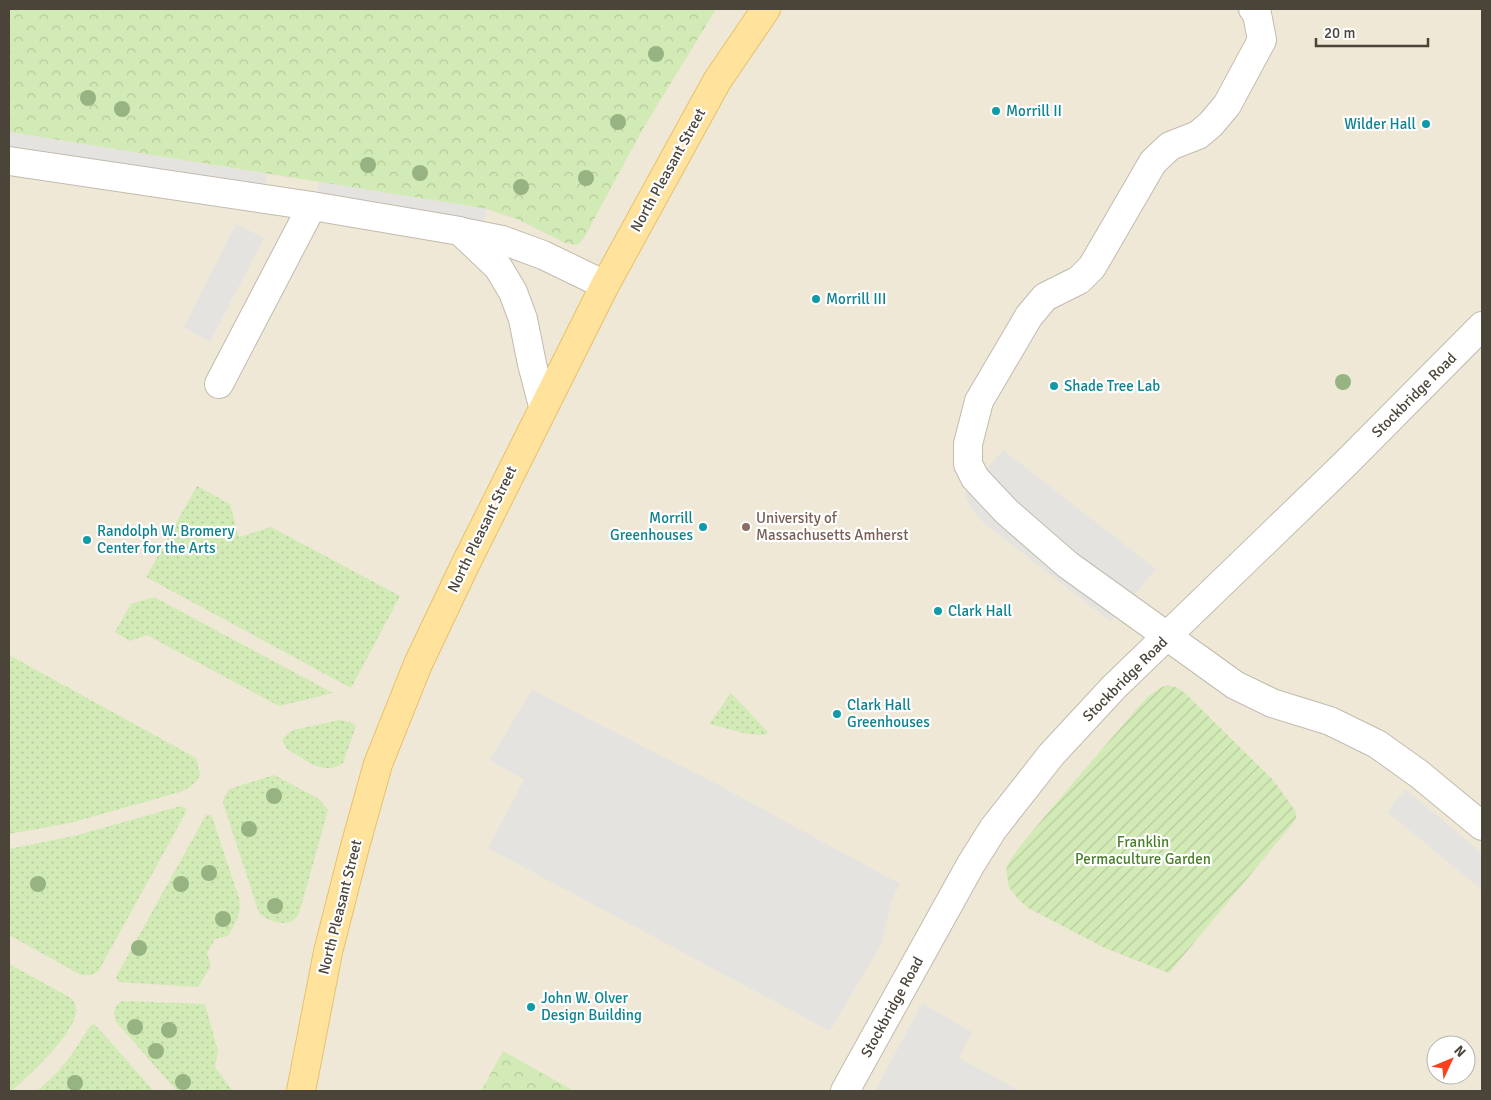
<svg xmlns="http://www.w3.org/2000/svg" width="1491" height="1100" font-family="Signika,sans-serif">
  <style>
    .education { fill: #efe8d6; fill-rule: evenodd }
    .grass { fill: url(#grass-dots) }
    .park { fill: url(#park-crowns) }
    .garden { fill: url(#garden-furrows) }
    .parking { fill: #e5e3e0 }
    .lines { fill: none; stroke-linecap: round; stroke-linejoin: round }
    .minor-casing { stroke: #c2bbae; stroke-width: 30 }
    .major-casing { stroke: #e6c16a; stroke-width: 30 }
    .minor { stroke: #fff; stroke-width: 28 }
    .major { stroke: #ffe39c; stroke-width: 28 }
    .tree { fill: #97b381 }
    .culture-dot { fill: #0f9aa8; stroke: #fff; stroke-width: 2 }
    .education-dot { fill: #8d6e63; stroke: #fff; stroke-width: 2 }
    .labels { text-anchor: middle; stroke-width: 4.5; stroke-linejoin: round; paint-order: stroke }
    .culture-label { font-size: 15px; fill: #0d838f; stroke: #fff; text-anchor: start }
    .street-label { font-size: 15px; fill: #4b4439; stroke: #fff }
    .education-label { font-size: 15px; fill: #785e54; stroke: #fff; text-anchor: start }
    .park-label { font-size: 15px; fill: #4a7f2a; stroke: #fff }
  </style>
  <defs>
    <pattern id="grass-dots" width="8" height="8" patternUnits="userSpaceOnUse" patternTransform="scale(1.25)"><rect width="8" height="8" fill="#d2eab5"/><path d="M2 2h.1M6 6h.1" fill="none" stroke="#b6ca9c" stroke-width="1.8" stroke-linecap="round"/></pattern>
    <pattern id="park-crowns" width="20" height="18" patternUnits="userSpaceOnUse" patternTransform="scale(1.25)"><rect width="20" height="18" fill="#d2eab5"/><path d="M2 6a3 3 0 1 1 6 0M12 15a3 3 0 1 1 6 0" fill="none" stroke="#b6ca9c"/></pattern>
    <pattern id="garden-furrows" width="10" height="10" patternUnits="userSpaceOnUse" patternTransform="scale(1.25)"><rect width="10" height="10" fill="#d2eab5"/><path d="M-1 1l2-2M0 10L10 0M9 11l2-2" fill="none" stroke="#b6ca9c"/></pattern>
  </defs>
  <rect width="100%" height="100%" fill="#f6f3ec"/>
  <!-- education -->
  <path class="education" d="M9,9H1482V1091H9ZM1436,1045H1466V1075H1436Z"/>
  <!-- grass -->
  <path class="grass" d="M197,486L230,504L239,537L271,527L400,596L351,688L146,577Z
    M154,597L333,693L279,706L147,635L130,641L115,632L131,604Z
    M9,655L196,758L200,775C195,784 189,788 180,792L70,823L9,834Z
    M731,693L768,732L765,735L748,734L709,724Z
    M340,720L350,722L356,726L343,763C323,777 305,759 287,749L283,742V738L293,730Z
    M274,775L319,799L328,810L301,907C300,910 299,915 296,918C286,928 267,921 259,913L223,803L224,798L229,789Z
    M181,806L186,809L185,814L98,972L91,975H81L9,935V849L74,836Z
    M206,815H211L212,817L239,898C242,914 235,923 228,936L215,939L207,953L211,966L198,987L119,982L116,978L117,975Z
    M9,964L71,998C74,1002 77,1006 76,1012C73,1036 29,1075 12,1091H9Z
    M122,1001L205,1004L218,1051L215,1067L233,1091H177L116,1022C113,1014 113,1006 122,1001Z
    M94,1024L97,1027L154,1091H37L56,1074L72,1054L91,1025Z"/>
  <!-- park -->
  <path class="park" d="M9,9H716L641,132L585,236L580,243L576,245L565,243L517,219L487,209L9,132Z
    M503,1051L574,1091H481Z"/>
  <!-- garden -->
  <path class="garden" d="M1169,685L1178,688L1186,694L1274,781L1296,812V818L1293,823L1169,973L1105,948L1028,908L1017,898L1009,887L1006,870L1009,862L1021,845L1079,776L1148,696L1162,687Z"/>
  <!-- parking -->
  <path class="parking" d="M9,132L267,174L265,188L9,146Z
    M319,182L487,209L484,222L317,196Z
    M236,224L264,238L210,342L184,327Z
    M1003,450L1156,569L1111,622L985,524L974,512L964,495Z
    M532,690L715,783L900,884L891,902L881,945L830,1031L488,848L524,780L490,760Z
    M1405,789L1482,853V890L1387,812Z
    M922,1003L972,1032L959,1058L1020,1091H875Z"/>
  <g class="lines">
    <!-- minor casing -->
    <g class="minor-casing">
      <path id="minor" d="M1253,9L1257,14L1262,40L1227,105L1211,124L1198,135L1170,146L1153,162L1092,267L1079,280L1045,297L1029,316L979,401L968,444V464L975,478L1007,512L1068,565L1235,685L1272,703L1330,721L1377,744L1419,774L1482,826
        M9,161L312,206L460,231L498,267L513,292L523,319L532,364L543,406
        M462,232L502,240L543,255L605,285
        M219,384L312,206
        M845,1091L971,864L993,829L1051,755L1114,687L1344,465L1482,326"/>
    </g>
    <!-- major casing -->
    <g class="major-casing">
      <path id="major" d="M301,1091L328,952L354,850L378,764L418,664L465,565L605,285L717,81L766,9"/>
    </g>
    <!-- minor -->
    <use href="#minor" class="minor"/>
    <!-- major -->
    <use href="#major" class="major"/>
  </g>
  <!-- trees -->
  <g class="tree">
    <circle cx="656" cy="54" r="8"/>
    <circle cx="88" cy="98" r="8"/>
    <circle cx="122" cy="109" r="8"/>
    <circle cx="618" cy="122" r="8"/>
    <circle cx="368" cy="165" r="8"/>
    <circle cx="420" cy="173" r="8"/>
    <circle cx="586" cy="178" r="8"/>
    <circle cx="521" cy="187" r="8"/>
    <circle cx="1343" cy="382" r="8"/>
    <circle cx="274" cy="796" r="8"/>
    <circle cx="249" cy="829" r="8"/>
    <circle cx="209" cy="873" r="8"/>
    <circle cx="38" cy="884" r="8"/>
    <circle cx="181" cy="884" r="8"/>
    <circle cx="275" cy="906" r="8"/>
    <circle cx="223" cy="919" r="8"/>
    <circle cx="139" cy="948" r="8"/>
    <circle cx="135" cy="1027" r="8"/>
    <circle cx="169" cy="1030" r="8"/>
    <circle cx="156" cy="1051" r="8"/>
    <circle cx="183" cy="1082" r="8"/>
    <circle cx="75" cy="1083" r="8"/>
  </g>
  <!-- markers -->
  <g class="culture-dot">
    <circle cx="996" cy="111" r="5"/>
    <circle cx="1426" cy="124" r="5"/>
    <circle cx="816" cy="299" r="5"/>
    <circle cx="1054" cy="386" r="5"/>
    <circle cx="703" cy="527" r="5"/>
    <circle cx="87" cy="540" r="5"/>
    <circle cx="938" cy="611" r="5"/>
    <circle cx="837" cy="714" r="5"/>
    <circle cx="531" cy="1007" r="5"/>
  </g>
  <circle class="education-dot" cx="746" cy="527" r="5"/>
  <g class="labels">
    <!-- culture labels -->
    <g class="culture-label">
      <text x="1006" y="116">Morrill II</text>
      <text x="1416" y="129" text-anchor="end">Wilder Hall</text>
      <text x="826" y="304">Morrill III</text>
      <text x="1064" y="391">Shade Tree Lab</text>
      <text x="693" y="523" text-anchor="end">Morrill<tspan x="693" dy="17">Greenhouses</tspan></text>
      <text x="97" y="536">Randolph W. Bromery<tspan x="97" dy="17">Center for the Arts</tspan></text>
      <text x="948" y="616">Clark Hall</text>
      <text x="847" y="710">Clark Hall<tspan x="847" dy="17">Greenhouses</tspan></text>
      <text x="541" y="1003">John W. Olver<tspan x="541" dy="17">Design Building</tspan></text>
    </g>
    <!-- street labels -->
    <g class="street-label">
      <text transform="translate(668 170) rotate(-61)" y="5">North Pleasant Street</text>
      <text transform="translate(1414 395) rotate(-45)" y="5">Stockbridge Road</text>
      <text transform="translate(482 529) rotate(-64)" y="5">North Pleasant Street</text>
      <text transform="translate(1125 679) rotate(-45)" y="5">Stockbridge Road</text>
      <text transform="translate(340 907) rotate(-76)" y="5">North Pleasant Street</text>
      <text transform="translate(892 1007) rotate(-61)" y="5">Stockbridge Road</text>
    </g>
    <!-- education labels -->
    <g class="education-label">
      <text x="756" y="523">University of<tspan x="756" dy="17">Massachusetts Amherst</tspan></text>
    </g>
    <!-- park labels -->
    <g class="park-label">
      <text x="1143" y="847">Franklin<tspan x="1143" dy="17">Permaculture Garden</tspan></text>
    </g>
  </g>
  <!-- border -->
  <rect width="1491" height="1100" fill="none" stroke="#4b4439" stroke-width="20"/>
  <!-- north arrow -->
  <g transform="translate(1451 1060) rotate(46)"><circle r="24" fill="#ffffff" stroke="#b7b4b0"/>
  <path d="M0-4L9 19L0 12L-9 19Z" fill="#fc3f1d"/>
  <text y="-8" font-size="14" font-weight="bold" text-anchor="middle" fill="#4b4439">N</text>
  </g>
  <!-- scale -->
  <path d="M1316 38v8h112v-8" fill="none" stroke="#4b4439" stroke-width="2.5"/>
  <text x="1324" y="38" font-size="15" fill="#4b4439" stroke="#ffffff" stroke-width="4" paint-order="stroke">20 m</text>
</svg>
